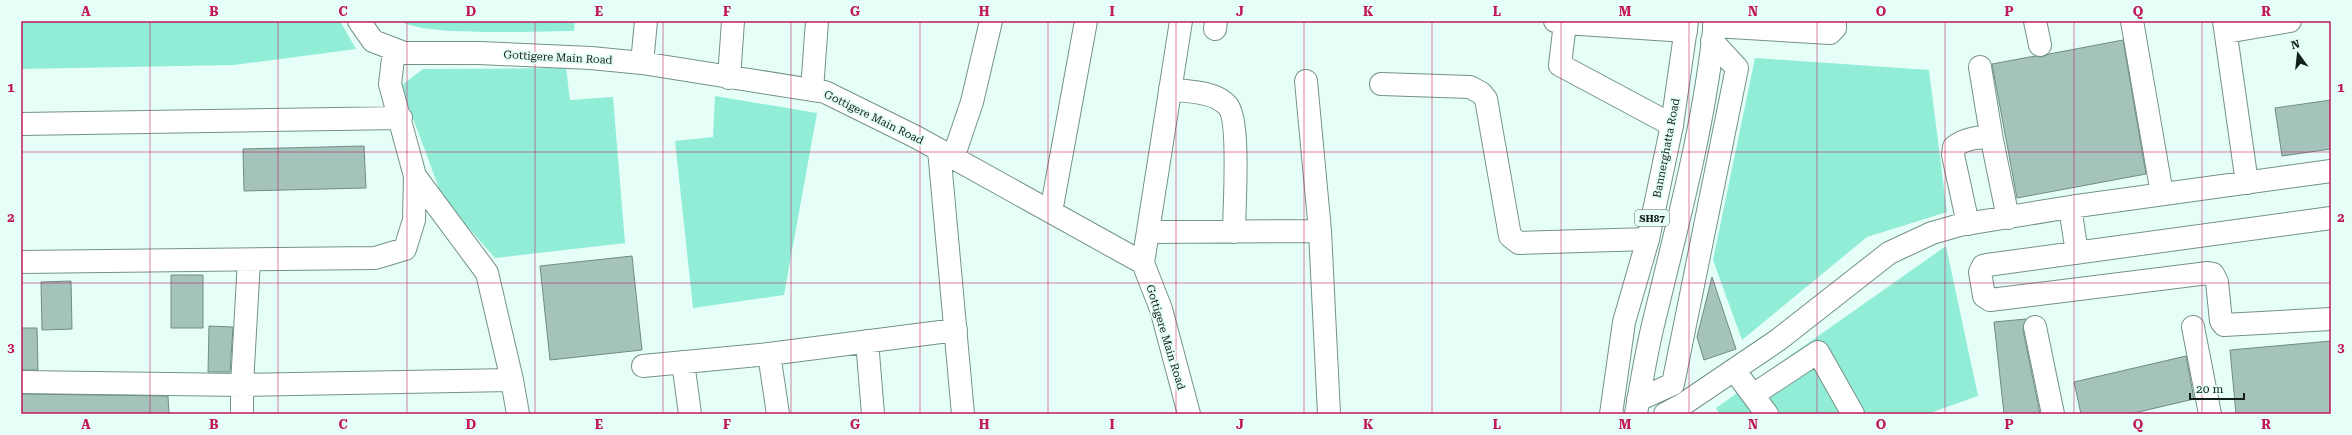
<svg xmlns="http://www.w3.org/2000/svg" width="2352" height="435" font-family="'Roboto Serif',serif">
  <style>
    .green { fill: #92edd7 }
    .building { fill: #a4c3bb; stroke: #708d85 }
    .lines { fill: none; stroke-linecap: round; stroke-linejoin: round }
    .minor-casing { stroke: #74928a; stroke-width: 24 }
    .major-casing { stroke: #74928a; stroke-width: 24 }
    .minor { stroke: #fff; stroke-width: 22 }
    .major { stroke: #fff; stroke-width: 22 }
    .grid { fill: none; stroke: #c2185b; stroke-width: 1; stroke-opacity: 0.55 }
    .labels { text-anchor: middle; stroke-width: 4; stroke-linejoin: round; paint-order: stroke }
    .shield { fill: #e5fff8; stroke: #52625e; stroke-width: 1 }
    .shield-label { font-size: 10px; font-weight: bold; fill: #131f1c }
    .street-label { font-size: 11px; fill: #131f1c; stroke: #e5fff8 }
    .neatline { fill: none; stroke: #c2185b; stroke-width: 1.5 }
    .grid-label { font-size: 13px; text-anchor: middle; font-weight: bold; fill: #c2185b }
  </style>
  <rect width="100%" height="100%" fill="#e5fff8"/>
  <!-- green -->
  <path class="green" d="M21,21H340L356,49L234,65L21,69Z
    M401,21H575L574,31C541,31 423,37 401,21Z
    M1755,58L1929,70L1947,212L1867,237L1742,340L1713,260Z
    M566,68L570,100L613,97L625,243L495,258L443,199L401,86L423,69Z
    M715,96L817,113L784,295L693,308L675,141L713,137Z
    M1946,246L1978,396L1927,414H1719L1716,408Z"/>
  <!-- building -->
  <path class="building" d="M2123,40L2146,174L2017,198L1992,64L2035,56L2042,57L2049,54Z
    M2331,100V149L2282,156L2275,108Z
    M364,146L366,188L244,191L243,149Z
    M632,256L642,350L550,360L540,266Z
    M171,275H203V328H171Z
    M1712,277L1736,349L1704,360L1697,337Z
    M71,281L72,329L42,330L41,282Z
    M2026,319L2023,330L2040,414H2004L1994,322Z
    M209,326L233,327L230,372H208Z
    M21,328H37L38,370H21Z
    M2331,341V414H2236L2230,350Z
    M2186,356L2194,399L2130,414H2081L2074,382Z
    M21,394L168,396L169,414H21Z"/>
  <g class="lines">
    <!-- minor casing -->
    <g class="minor-casing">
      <path id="minor" d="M359,21L373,41L404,53H479L591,58L642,63L825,92L916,137L1143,263L1161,309L1189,414
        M1555,21L1565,23L1560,65L1672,125
        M2035,21L2040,45
        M2132,21L2162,194
        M2224,21L2247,183
        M1565,23L1686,31
        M1714,26L1830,33L1835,28V21
        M1215,29L1216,21
        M2226,32L2290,21
        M642,63L646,21
        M1980,67L1992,140
        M729,78L733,21
        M1306,81L1320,231L1329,414
        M1381,84L1470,87L1481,93L1486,99L1510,236L1519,243L1648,239
        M1170,89C1188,92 1212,91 1226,104C1241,116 1234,209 1234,232
        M812,90L817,21
        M21,124L401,118
        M939,150L963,414
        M953,158L972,102L991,21
        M415,176L487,273L512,380L518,414
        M2070,207L2077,253
        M1051,212L1086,21
        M2331,218L1987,265L1983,266L1980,272L1984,296L1990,300L2208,273L2213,274L2217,282L2221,321L2224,325L2331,319
        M1968,224L1953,155L1954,147C1962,140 1982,134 1992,140L2008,218
        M1148,232L1320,231
        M21,262L375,258L405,249L414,220L415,176L390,84L394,50
        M1143,263L1181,21
        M2035,327L2053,414
        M2193,327L2210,414
        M867,341L873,414
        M769,354L778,414
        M683,362L690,414
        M643,366L769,354L956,330
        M1734,370L1767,414
        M21,382L242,385L512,380
        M1753,395L1818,352L1853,414
        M1638,400L1673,384L1737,68L1712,41
        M242,414V385L249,260
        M1665,414L1682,405L1778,340L1889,253L1932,233L1960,225L2070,207L2331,171"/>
    </g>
    <!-- major casing -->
    <g class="major-casing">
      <path id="major" d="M1611,414L1624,322L1648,239L1672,125L1687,21
        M1636,414C1641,384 1646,354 1653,325C1677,225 1705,124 1715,21"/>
    </g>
    <!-- minor -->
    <use href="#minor" class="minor"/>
    <!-- major -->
    <use href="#major" class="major"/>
  </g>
  <!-- grid -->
  <path class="grid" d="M150,21V414M278,21V414M407,21V414M535,21V414M663,21V414M791,21V414M920,21V414M1048,21V414M1176,21V414M1304,21V414M1432,21V414M1561,21V414M1689,21V414M1817,21V414M1945,21V414M2074,21V414M2202,21V414M21,152H2331M21,283H2331"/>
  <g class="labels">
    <!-- shield labels -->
    <rect class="shield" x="1635" y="210" width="34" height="16" rx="3"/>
    <g class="shield-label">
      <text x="1652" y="222">SH87</text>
    </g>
    <!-- street labels -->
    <g class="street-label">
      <text transform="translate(558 57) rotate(3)" y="4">Gottigere Main Road</text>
      <text transform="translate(874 117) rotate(26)" y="4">Gottigere Main Road</text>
      <text transform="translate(1666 148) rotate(-79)" y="4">Bannerghatta Road</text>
      <text transform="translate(1166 337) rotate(73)" y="4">Gottigere Main Road</text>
    </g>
  </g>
  <!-- border -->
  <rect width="2352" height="435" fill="none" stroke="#e5fff8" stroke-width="44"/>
  <!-- north arrow -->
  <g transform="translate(2298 54) rotate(345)" stroke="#e5fff8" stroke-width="3" paint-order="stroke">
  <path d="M0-3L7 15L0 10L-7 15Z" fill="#131f1c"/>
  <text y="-6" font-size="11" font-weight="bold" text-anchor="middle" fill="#131f1c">N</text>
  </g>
  <!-- scale -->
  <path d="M2190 393v6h54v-6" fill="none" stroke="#131f1c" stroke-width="2"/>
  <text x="2196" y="393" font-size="12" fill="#131f1c" stroke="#e5fff8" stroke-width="3" paint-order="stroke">20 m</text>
  <rect x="22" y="22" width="2308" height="391" class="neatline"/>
  <g class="grid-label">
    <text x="86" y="16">A</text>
    <text x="214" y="16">B</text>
    <text x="343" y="16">C</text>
    <text x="471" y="16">D</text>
    <text x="599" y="16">E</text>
    <text x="727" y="16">F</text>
    <text x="855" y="16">G</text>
    <text x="984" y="16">H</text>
    <text x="1112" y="16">I</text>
    <text x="1240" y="16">J</text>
    <text x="1368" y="16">K</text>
    <text x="1497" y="16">L</text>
    <text x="1625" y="16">M</text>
    <text x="1753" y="16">N</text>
    <text x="1881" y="16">O</text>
    <text x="2009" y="16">P</text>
    <text x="2138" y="16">Q</text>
    <text x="2266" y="16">R</text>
    <text x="11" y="92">1</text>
    <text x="2341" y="92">1</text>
    <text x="11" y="222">2</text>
    <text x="2341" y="222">2</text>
    <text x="11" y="352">3</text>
    <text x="2341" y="352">3</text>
    <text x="86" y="429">A</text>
    <text x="214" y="429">B</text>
    <text x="343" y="429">C</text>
    <text x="471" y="429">D</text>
    <text x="599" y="429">E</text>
    <text x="727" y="429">F</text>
    <text x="855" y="429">G</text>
    <text x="984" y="429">H</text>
    <text x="1112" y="429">I</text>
    <text x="1240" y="429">J</text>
    <text x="1368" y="429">K</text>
    <text x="1497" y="429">L</text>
    <text x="1625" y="429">M</text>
    <text x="1753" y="429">N</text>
    <text x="1881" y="429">O</text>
    <text x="2009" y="429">P</text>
    <text x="2138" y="429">Q</text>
    <text x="2266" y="429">R</text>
  </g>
</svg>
